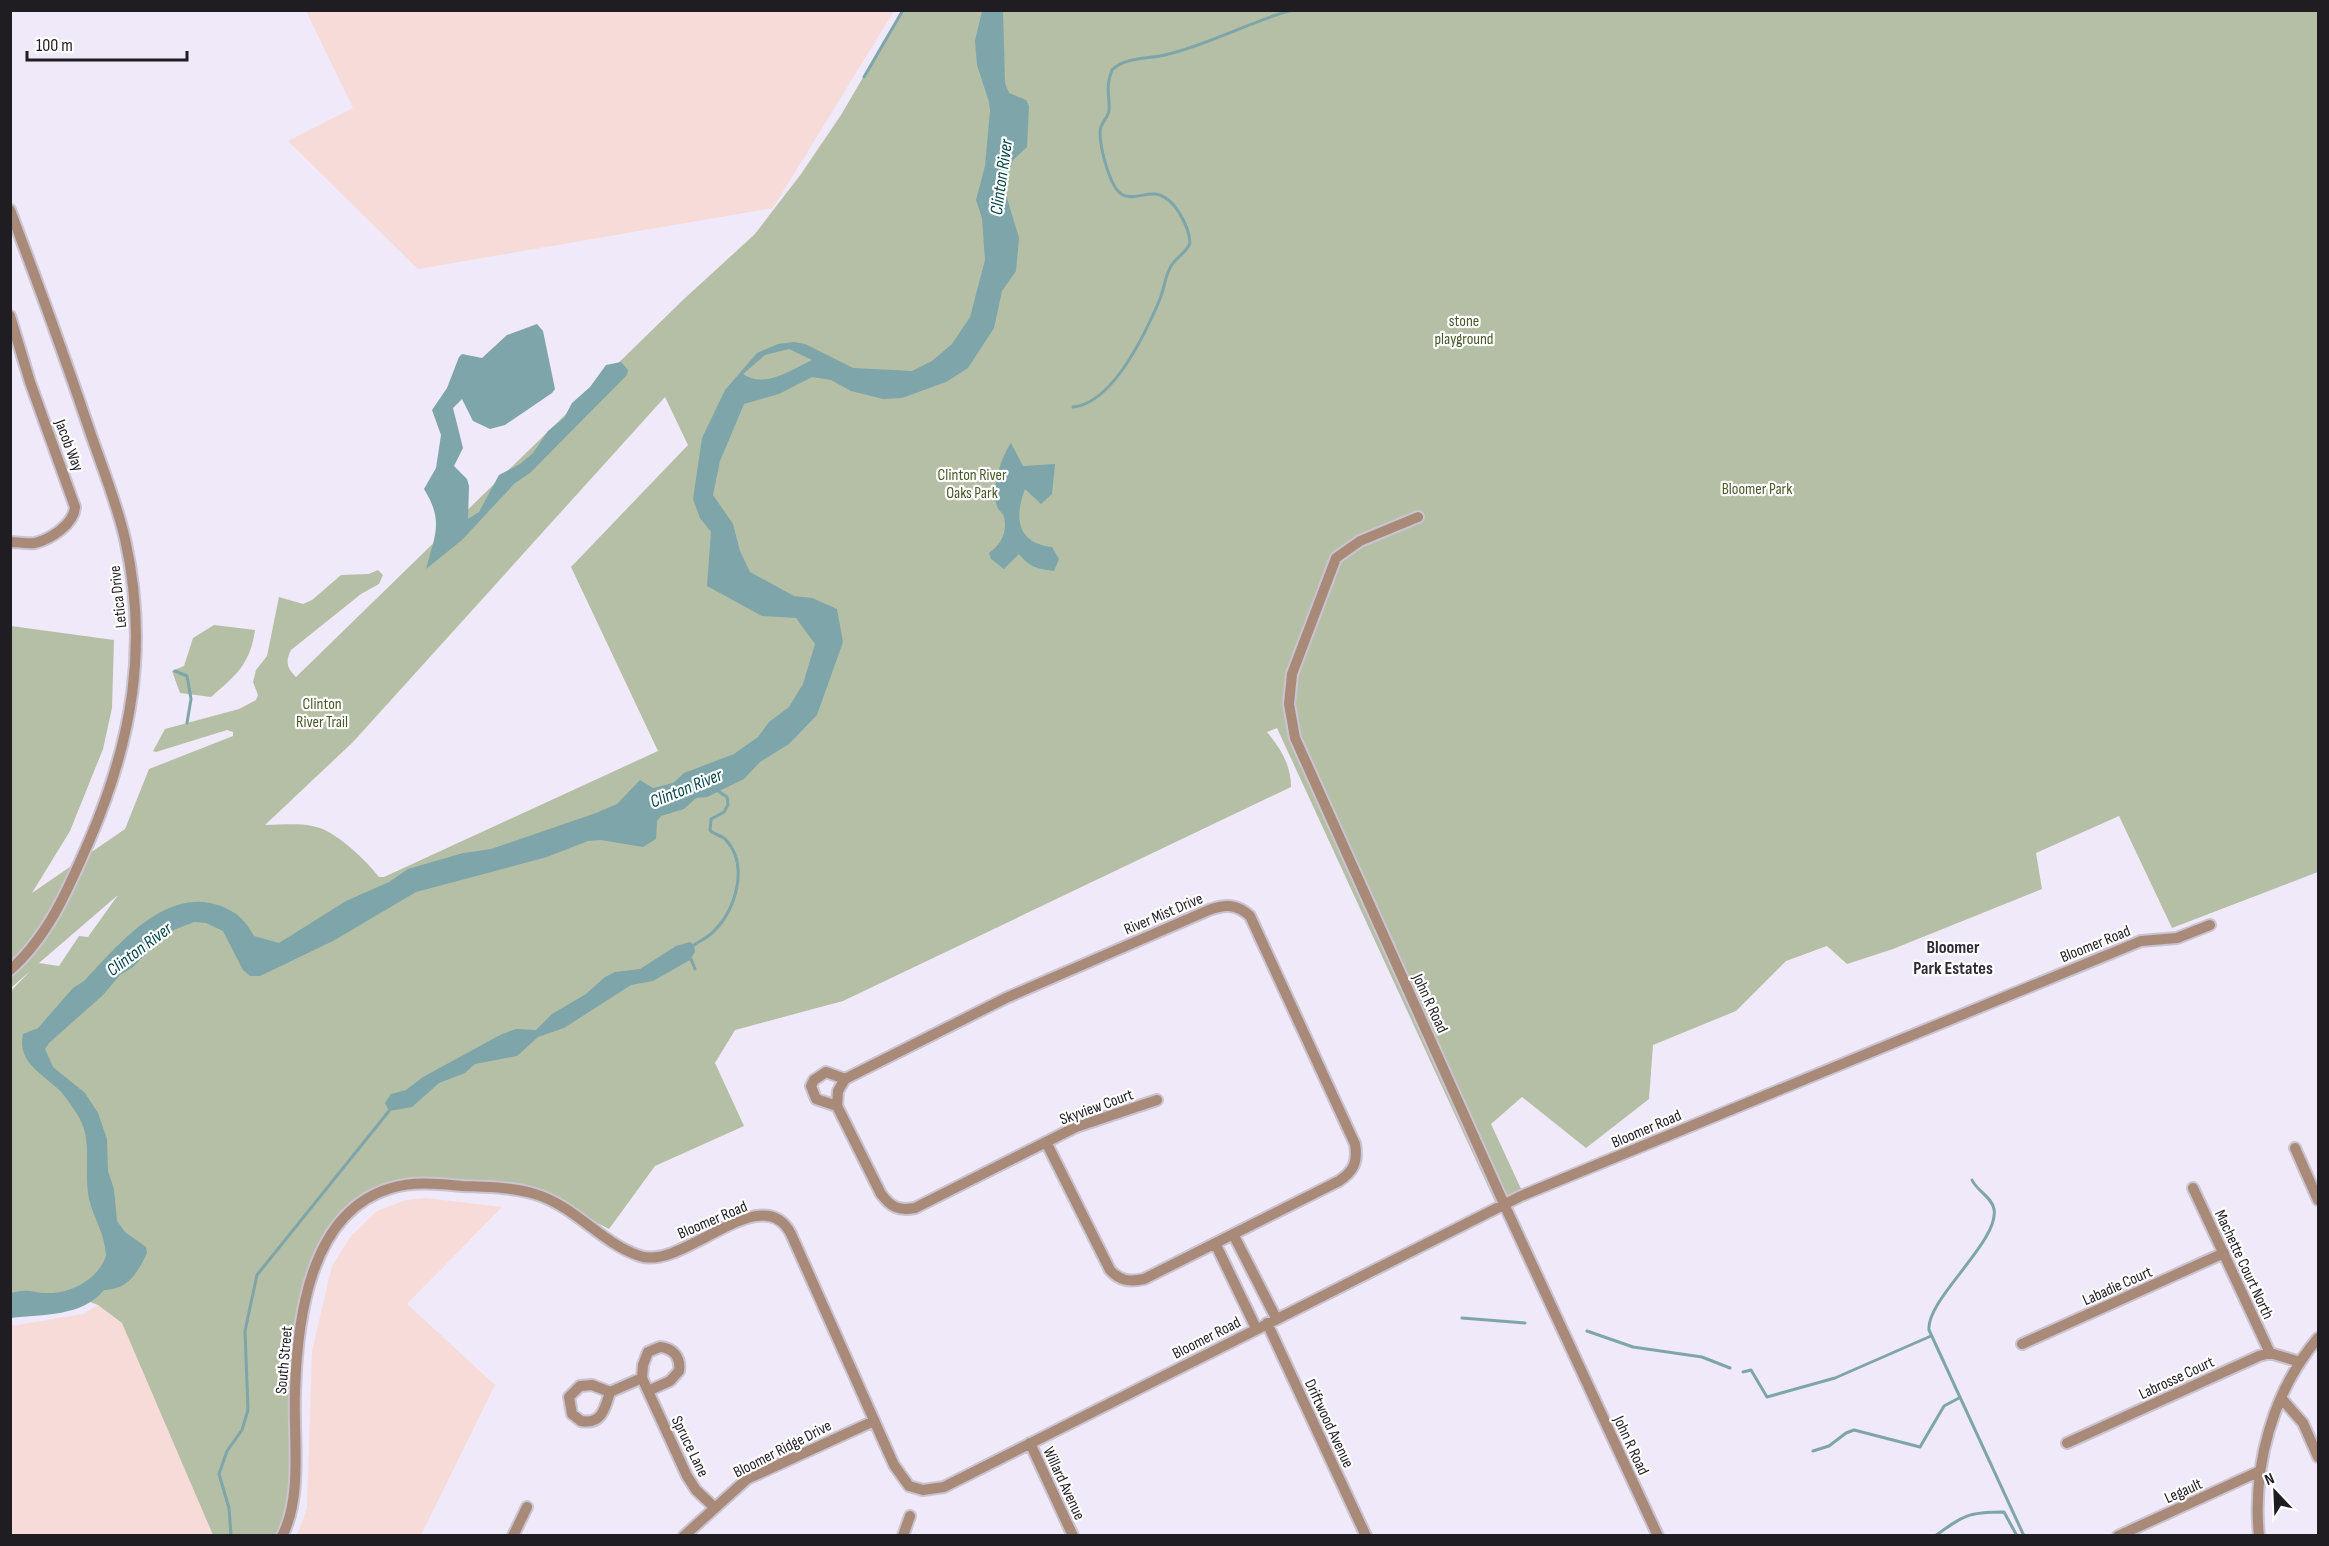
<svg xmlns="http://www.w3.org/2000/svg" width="2329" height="1546" font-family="'Sofia Sans Condensed',sans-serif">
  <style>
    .industrial { fill: #f6dbd8 }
    .green { fill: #b5bfa5; fill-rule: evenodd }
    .water { fill: #7ea5a9; fill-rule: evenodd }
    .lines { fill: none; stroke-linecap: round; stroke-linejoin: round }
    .stream { stroke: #7ea5a9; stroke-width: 3 }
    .minor-casing { stroke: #cac4d2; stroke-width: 14 }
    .minor { stroke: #a98a78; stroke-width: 10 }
    .labels { text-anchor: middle; stroke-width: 4.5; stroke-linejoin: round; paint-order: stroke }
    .park-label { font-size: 16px; fill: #49592a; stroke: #fff }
    .street-label { font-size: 16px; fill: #1f1c22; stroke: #fff }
    .water-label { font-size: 18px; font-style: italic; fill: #06454a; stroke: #fff }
    .neighbourhood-label { font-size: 18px; font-weight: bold; fill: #2f2a36; stroke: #fff }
  </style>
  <rect width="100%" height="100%" fill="#f0e9f9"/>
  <!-- industrial -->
  <path class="industrial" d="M306,11H894L773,208L418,269L288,141L353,108Z
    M426,1198L502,1207L407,1304L495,1385L421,1535H297L307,1508L312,1351L332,1266L351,1236L377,1211L406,1200Z
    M98,1305L124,1324L213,1535L11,1536V1326L83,1314Z"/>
  <!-- green -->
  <path class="green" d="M902,11H2318V872L2172,928L2119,816L2036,853L2042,889L1893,949L1847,964L1827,946L1786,961L1736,1011L1653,1045L1649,1099L1586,1148L1522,1097L1491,1124L1523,1193L1497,1206L1277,728L1267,732C1281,749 1291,765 1291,787L843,1001L735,1030L715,1063L744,1126L655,1166L609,1229L548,1198L435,1183L369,1198L328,1239L300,1329L294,1493L282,1536L213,1535L122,1323L98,1305L80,1298L11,1309V991L30,971L11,988V626L114,640L112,708L103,749L70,831L32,893L125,829L149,769L233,736V732L227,730L156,752L153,751L165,729L239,709L256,700L258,695L253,682L256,670L267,656L279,597L303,604L312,600L341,575L369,574L378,570L383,575L379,584L361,594L291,650C285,662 287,668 296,677L684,299L755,234L801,174L841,115ZM665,397L688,445L571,567L658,751L384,877H379C366,860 334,829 312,826C296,823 281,825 265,825L353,742ZM118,895L88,937L79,936L59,966L39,963Z
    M214,625L255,630C250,665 236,675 211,697L180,693L172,671L184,666L193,638Z"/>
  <!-- water -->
  <path class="water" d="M982,11H1003L1005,83L1009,93L1026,100L1029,106L1027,147L1013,160L1004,188L1019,238L1016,271L1002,291L994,328L968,368L946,382L902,398L883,399L851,391L831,380L812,377L779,394L744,404L720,461L713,495L733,524L740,551L750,572L794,596L812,598L837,609L843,642L817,715L789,744L760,762L744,779L707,797L696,798L684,809L661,816L657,821L656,839L643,847L601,840L588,841L547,857L416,892L333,941L260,976H250L243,970L223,931L206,923L194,922L171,931L156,943L133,967L120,975L103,995L49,1043L45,1049L53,1067L85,1093L98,1113L107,1139L108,1171L114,1189L117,1221L125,1232L146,1247L147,1253C137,1274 128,1289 104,1290C82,1317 43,1314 11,1318V1293C30,1288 31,1293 48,1293C71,1294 99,1278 106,1256C105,1234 94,1219 89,1199C83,1170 94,1139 77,1114C71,1105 65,1095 57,1088C40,1072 17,1061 23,1034L38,1028L73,988L84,981C118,945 166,885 221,906C238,913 245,920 254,936L279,943L346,901L389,882L408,869L463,853L491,849L596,813L617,804L640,780L653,788L673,783L684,773L734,754L758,737L769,722L789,707L803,684L815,644L796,618L762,616L707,586L711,532L700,518L693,499L702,438L725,390L757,353L778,344L794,342L805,344L853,368L912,371L932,361L952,344L970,317L985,260L982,218L976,200L985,166L990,111L989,102L977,65L975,41ZM789,349L812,360C791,370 765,389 743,374L765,355Z
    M537,324L543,331L555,389L552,393L505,425L490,429L473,421L462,399L453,408L463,448L454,466L467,479L469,486L468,519L479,512L499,475L520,464L533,453L548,431L564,418L572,403L590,387L606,365L621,362L628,370L627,375L530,473L515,483L462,540L426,569C435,535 444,521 424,489L436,468L441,435L432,410L447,388L459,357L462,354L482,358L507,335Z
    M1011,443L1023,466L1055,464L1052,494L1041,504L1025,489C1014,518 1017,543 1052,547L1059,559L1054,571C1038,569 1029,567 1019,554L1004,569L991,559L989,553C1000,545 1008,533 1004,517C1003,513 998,510 997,506C991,489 1001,457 1011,443Z
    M690,942L694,945L695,952L690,960L653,981L631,985L564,1028L538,1037L517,1056L475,1064L465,1073L439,1083L412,1107L389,1111L385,1103L391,1094L406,1090L423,1077L502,1034L516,1029L536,1030L552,1014L586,994L605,977L615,972L640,969L676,946Z"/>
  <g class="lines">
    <!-- stream -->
    <path class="stream" d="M864,77L903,10
      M1073,407C1113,403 1146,332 1160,299C1164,289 1165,277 1170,268C1175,257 1186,254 1190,243C1189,226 1174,196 1155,194C1144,193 1133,200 1123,195C1109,188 1100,146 1100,132C1100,123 1108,118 1109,111C1110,94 1105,88 1112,70C1124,57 1149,59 1165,55C1209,45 1249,22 1292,10
      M175,671L187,676L191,699L187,723
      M694,945C701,940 709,937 714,931C736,909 749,865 726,840C722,835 714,835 710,830L711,819L724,812L728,805L727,797L718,791
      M691,959L695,969
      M1972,1180C1977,1191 1992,1197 1994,1209C2000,1241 1926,1299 1929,1330L2024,1536
      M1462,1318L1525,1323
      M1587,1331L1633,1347L1702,1357L1730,1368
      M1743,1372L1751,1370L1767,1397L1835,1378L1931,1336
      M1813,1451L1829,1446L1846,1433L1854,1430L1920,1447L1944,1406L1959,1398
      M231,1536L229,1508L219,1474L227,1451L242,1430L248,1410L245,1331L257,1275L389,1111
      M1935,1536C1964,1515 1968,1512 2004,1512L2017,1536"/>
    <!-- minor casing -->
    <g class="minor-casing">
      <path id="minor" d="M10,210C37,281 63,352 87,423C100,462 116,500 125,539C149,646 132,741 90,839C70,885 49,936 10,970
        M10,316L30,382L75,507C74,524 51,539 35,543C27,544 18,542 10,542
        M1418,517L1360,541L1336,558L1292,674L1289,704L1295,738L1504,1204L1658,1536
        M837,1106L816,1099L811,1086L814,1080L826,1072L845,1079
        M1046,1142L1110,1270C1120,1281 1129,1282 1144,1279L1339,1181C1354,1171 1358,1162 1355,1144L1250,916C1237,904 1226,904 1209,910L1006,998L845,1079L838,1091L837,1106L881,1194C891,1207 898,1211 915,1208L1076,1127L1157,1100
        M2295,1148L2318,1200
        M2193,1188L2270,1353
        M1233,1234L1276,1318
        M1215,1243L1256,1328
        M1267,1323L1366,1536
        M2022,1344L2224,1253
        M648,1391L670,1381L679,1371C681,1357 673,1348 660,1347L648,1352L643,1365L642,1378L687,1476L696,1490L715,1508
        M610,1392C605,1408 602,1425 581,1421L572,1414L569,1397L580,1386L592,1385L610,1392L642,1378
        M2282,1399L2303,1423L2318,1457
        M1030,1443L1073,1536
        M2067,1443L2259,1356L2270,1353L2300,1362
        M282,1536C303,1497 293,1435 295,1392C297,1321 309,1212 391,1188C415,1181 439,1184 463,1186C487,1187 512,1187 535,1194C575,1206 601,1243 640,1256C683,1271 762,1177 791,1234L894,1465L909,1486L923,1490L944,1487L1521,1196L2141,941L2177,938L2210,925
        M513,1536L527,1507
        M684,1536L747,1479L874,1421
        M903,1536L910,1516
        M2118,1536L2260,1471
        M2259,1536C2252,1466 2273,1391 2318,1338"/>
    </g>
    <!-- minor -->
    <use href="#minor" class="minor"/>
  </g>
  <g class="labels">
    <!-- park labels -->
    <g class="park-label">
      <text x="1464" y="326">stone<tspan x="1464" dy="18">playground</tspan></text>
      <text x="972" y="480">Clinton River<tspan x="972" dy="18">Oaks Park</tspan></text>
      <text x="1757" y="494">Bloomer Park</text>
      <text x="322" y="709">Clinton<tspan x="322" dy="18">River Trail</tspan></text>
    </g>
    <!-- street labels -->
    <g class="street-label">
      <text transform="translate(70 445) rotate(69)" y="6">Jacob Way</text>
      <text transform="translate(117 597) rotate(-96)" y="6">Letica Drive</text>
      <text transform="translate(1163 913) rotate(-23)" y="6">River Mist Drive</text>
      <text transform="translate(2095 943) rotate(-22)" y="6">Bloomer Road</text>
      <text transform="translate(1431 1003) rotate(65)" y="6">John R Road</text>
      <text transform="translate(1096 1106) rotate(-20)" y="6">Skyview Court</text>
      <text transform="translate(1646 1128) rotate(-23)" y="6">Bloomer Road</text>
      <text transform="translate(712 1219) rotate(-23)" y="6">Bloomer Road</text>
      <text transform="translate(2245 1264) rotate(65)" y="6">Machette Court North</text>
      <text transform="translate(2117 1285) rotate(-24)" y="6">Labadie Court</text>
      <text transform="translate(1206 1337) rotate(-27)" y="6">Bloomer Road</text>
      <text transform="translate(283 1360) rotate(-85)" y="6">South Street</text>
      <text transform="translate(2176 1377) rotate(-25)" y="6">Labrosse Court</text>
      <text transform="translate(1330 1423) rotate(65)" y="6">Driftwood Avenue</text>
      <text transform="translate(1632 1445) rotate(65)" y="6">John R Road</text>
      <text transform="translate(691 1446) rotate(64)" y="6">Spruce Lane</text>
      <text transform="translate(782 1448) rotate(-27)" y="6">Bloomer Ridge Drive</text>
      <text transform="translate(1065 1483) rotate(65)" y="6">Willard Avenue</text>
      <text transform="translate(2183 1490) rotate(-24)" y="6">Legault</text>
    </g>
    <!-- water labels -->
    <g class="water-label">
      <text transform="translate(1001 177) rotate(-82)" y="6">Clinton River</text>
      <text transform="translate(686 788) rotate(-22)" y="6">Clinton River</text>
      <text transform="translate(139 949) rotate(-37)" y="6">Clinton River</text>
    </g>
    <!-- neighbourhood labels -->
    <g class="neighbourhood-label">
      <text x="1953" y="953">Bloomer<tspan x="1953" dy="21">Park Estates</tspan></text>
    </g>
  </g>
  <!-- border -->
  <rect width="2329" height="1546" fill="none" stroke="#1f1c22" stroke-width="24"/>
  <!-- north arrow -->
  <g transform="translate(2275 1492) rotate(337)" stroke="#ffffff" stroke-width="4.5" paint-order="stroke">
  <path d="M0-4.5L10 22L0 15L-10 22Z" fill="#1f1c22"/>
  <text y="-9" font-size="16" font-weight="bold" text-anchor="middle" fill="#1f1c22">N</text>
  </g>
  <!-- scale -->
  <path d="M27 51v9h160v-9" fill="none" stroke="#1f1c22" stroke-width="3"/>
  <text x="36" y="51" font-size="18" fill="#1f1c22" stroke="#ffffff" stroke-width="4.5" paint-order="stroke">100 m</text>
</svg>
